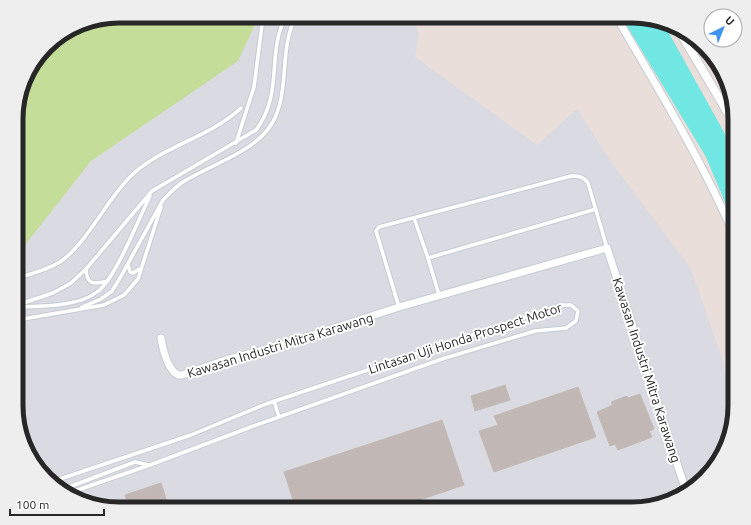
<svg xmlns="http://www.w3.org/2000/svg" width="751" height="525" font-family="Ubuntu,sans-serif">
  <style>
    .industrial { fill: #dadae2 }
    .green { fill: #c4dd98 }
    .water { fill: #70e7e3 }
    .building { fill: #c1b8b6; stroke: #c4b9b3 }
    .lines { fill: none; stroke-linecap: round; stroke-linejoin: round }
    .service-casing { stroke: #c5ccd5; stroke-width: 5.5 }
    .minor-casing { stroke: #c5ccd5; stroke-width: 9 }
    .tertiary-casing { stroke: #c5ccd5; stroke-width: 10 }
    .service { stroke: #fff; stroke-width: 3.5 }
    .minor { stroke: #fff; stroke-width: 7 }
    .tertiary { stroke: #fff; stroke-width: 8 }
    .labels { text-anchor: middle; stroke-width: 4; stroke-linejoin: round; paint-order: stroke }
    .street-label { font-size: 13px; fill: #272727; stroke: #fff }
    .rim { fill: none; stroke: #272727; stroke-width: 5 }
  </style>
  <rect width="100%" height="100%" fill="#e9ded9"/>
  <!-- industrial -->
  <path class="industrial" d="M119,16H410L419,32L415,57L537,145L577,109L612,163L691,269L722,358L735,413L714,469L678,498L632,509H112L56,488L30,457L17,419V105L30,68L51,41L86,22Z"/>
  <!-- green -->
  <path class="green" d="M119,16H259L238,61L91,161L17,255V105L30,68L51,41L86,22Z"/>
  <!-- water -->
  <path class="water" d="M621,16H639L665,26L735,152V226L706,157Z"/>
  <!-- building -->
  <path class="building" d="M505,385L510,400L475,411L471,396Z
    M578,387L596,437L494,472L479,431L498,425L494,416Z
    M640,394L654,429L649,431L652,437L618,450L615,444L610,446L597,412L613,405L611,402L627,396L628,398Z
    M442,420L464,485L393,509H296L284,472Z
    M161,483L167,502L160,505L162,509H129L125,495Z"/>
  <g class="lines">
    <!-- service casing -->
    <g class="service-casing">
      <path id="service" d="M236,143L254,87L262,25L267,16
        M414,218L428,258L596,209
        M428,258L439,295
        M128,265L130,272L133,273L141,268
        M86,269C87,286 94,284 108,281
        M17,278C31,274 47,270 60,262C88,243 108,196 134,173C166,145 210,137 241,108
        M17,305L53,293L71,283L86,269L152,191L256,130C284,93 266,53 286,16
        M17,307C40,306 78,307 97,292C115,280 139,218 150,196
        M82,307L101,299L112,291L120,278L163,200C169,194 175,187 183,182C210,165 254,152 271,125C291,94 278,50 296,16
        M399,307L376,231L379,227L571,176C579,176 583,176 588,183L607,248
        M17,320L104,305L124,295L138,279L161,207
        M274,401L279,417
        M51,482L191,435L266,404L562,305H571L578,311L576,321L566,328L535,331L442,359L251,427L150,465L69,493
        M61,490L135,462L149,465"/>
    </g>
    <!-- minor casing -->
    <g class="minor-casing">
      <path id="minor" d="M616,16C658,89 702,160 735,237
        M161,338C163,350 167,369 178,375H182L226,360L285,344L399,307L607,248L686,491"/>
    </g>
    <!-- tertiary casing -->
    <g class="tertiary-casing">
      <path id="tertiary" d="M680,32L735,125"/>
    </g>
    <!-- service -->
    <use href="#service" class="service"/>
    <!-- minor -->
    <use href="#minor" class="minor"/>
    <!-- tertiary -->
    <use href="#tertiary" class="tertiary"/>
  </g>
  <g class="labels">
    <!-- street labels -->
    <g class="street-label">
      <text transform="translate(465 338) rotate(-18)" y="5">Lintasan Uji Honda Prospect Motor</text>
      <text transform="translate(280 345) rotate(-17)" y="5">Kawasan Industri Mitra Karawang</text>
      <text transform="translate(647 370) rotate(72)" y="5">Kawasan Industri Mitra Karawang</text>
    </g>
  </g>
  <!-- crop -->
  <path d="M0 0H751V525H0ZM119 23H632A96 96 0 0 1 728 119V406A96 96 0 0 1 632 502H119A96 96 0 0 1 23 406V119A96 96 0 0 1 119 23Z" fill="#eee" fill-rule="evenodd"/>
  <path class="rim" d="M119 23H632A96 96 0 0 1 728 119V406A96 96 0 0 1 632 502H119A96 96 0 0 1 23 406V119A96 96 0 0 1 119 23Z"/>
  <!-- north arrow -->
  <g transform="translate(723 28) rotate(43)"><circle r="19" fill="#ffffff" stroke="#a9a9a9"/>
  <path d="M0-3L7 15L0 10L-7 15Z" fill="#4094ef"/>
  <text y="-6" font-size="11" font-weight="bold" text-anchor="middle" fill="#272727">U</text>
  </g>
  <!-- scale -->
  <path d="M10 509v6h94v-6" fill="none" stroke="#272727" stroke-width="2"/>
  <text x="16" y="509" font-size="12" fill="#272727" stroke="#ffffff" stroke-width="3" paint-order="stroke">100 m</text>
</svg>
